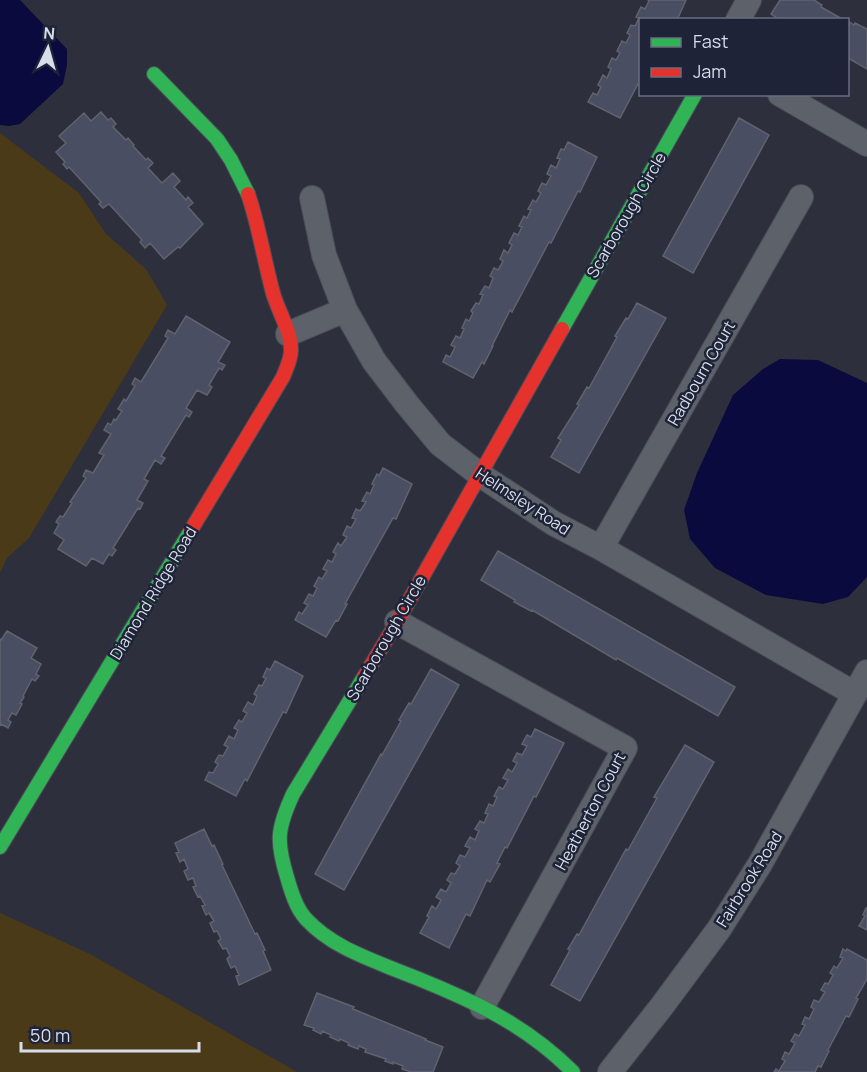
<svg xmlns="http://www.w3.org/2000/svg" width="867" height="1072" font-family="Manrope,sans-serif">
  <style>
    .green { fill: #4a3a18 }
    .water { fill: #0a0a3e }
    .building { fill: #4a4e62; stroke: #60636e; stroke-width: 1.5 }
    .lines { fill: none; stroke-linecap: round; stroke-linejoin: round }
    .street-casing { stroke: #494d57; stroke-width: 26 }
    .fast-casing { stroke: #494d57; stroke-width: 16 }
    .jam-casing { stroke: #494d57; stroke-width: 16 }
    .street { stroke: #5d6169; stroke-width: 24 }
    .fast { stroke: #30b455; stroke-width: 14 }
    .jam { stroke: #e5322d; stroke-width: 14 }
    .labels { text-anchor: middle; stroke-width: 5; stroke-linejoin: round; paint-order: stroke }
    .street-label { font-size: 16px; fill: #d8ddea; stroke: #1e2337 }
  </style>
  <rect width="100%" height="100%" fill="#2d303c"/>
  <!-- green -->
  <path class="green" d="M0,133L79,193L106,234L146,269L167,305L29,538L7,558L0,573Z
    M0,913L90,954L297,1072H0Z"/>
  <!-- water -->
  <path class="water" d="M0,0H20L67,49V65L63,84L20,124L9,126L0,125Z
    M780,359L818,360L867,383V577L848,597L823,604L766,595L715,568L690,539L684,510L697,473L733,395L763,369Z"/>
  <!-- building -->
  <path class="building" d="M648,0H686L677,20H640V85L638,84L620,118L588,102L593,93L597,95L601,87L598,85L603,75L607,78L611,69L608,67L612,58L616,60L620,53L617,51L622,41L626,43L630,35L627,33L631,25L635,26L639,18L636,17L641,7L645,9L649,1Z
    M780,0H814L822,5L821,7L844,20H780L771,14Z
    M848,21L854,25L855,23L867,29V69L848,58Z
    M101,112L108,120L111,118L116,124L113,127L126,140L128,138L134,145L133,146L146,160L148,158L153,163L148,168L162,183L173,173L180,181L174,187L186,200L188,197L193,203L188,207L203,224L180,248L178,247L164,259L150,243L145,248L140,242L142,240L109,204L103,208L99,204L101,202L69,167L67,169L63,164L65,162L56,152L66,143L59,136L84,113L91,121Z
    M739,118L769,135L693,273L663,256Z
    M568,142L597,157L580,192L578,191L551,243L549,242L512,312L510,310L492,346H493L484,364L482,362L473,378L443,362L446,355L450,357L455,347L451,345L456,336L460,338L464,329L462,328L466,319L469,321L473,313L471,311L476,303L479,304L483,295L480,294L485,286L489,288L493,278L490,276L494,268L498,270L503,261L500,259L504,250L508,253L512,245L509,243L514,233L518,235L522,227L519,226L524,216L527,218L531,210L528,209L533,200L536,202L541,193L538,191L542,183L546,185L551,176L547,174L551,165L556,168L560,159L557,158L561,149L564,150Z
    M637,303L666,318L579,473L551,457L561,440L558,438L579,405L577,404L587,387L589,388L617,337L615,336L626,318L628,319Z
    M186,316L230,342L218,362L225,365L222,370L219,368L209,385L212,387L207,395L197,390L186,408L192,412L189,417L186,415L161,456L165,458L161,464L155,460L144,479L148,481L137,500L143,503L140,509L138,508L113,548L116,550L112,556L109,554L103,564L92,558L86,566L58,549L64,540L54,533L59,524L56,522L60,516L63,517L72,503L70,502L86,478L83,476L86,470L93,473L104,455L99,453L111,434L104,430L108,423L111,425L114,419L116,420L122,411L118,409L124,399L126,401L135,386L132,384L135,378L141,382L168,338L165,336L168,330L175,334Z
    M383,468L412,484L396,519L393,518L345,604H347L338,621L336,620L326,637L295,620L299,612L302,614L308,605L304,603L309,594L313,596L317,588L314,586L319,577L322,579L327,571L323,569L328,560L332,562L336,554L333,552L338,543L341,546L347,537L343,535L347,526L351,528L356,519L352,518L356,509L360,511L366,502L362,501L367,492L370,494L374,485L372,484L377,474L379,476Z
    M498,551L735,687L718,716L617,658L616,660L532,610L531,611L514,602L515,600L481,580Z
    M7,631L37,648L31,658L41,664L36,674L39,676L35,681L32,679L23,696L24,697L20,703L22,704L16,715L12,713L8,720L11,722L8,728L1,724L0,726V639L1,640Z
    M275,661L303,676L286,713L283,712L247,781L245,779L236,796L205,780L209,772L213,773L218,764L215,762L219,755L223,756L228,747L224,745L229,736L234,739L238,730L234,728L239,720L242,722L247,713L243,711L248,702L253,705L257,696L254,694L259,685L262,686L266,678L263,677L267,668L270,670Z
    M431,669L459,685L344,890L315,874L381,754L382,755L401,721L399,720L409,703L411,704Z
    M535,729L564,743L536,797L534,796L507,848L505,847L497,863L500,864L490,882L487,880L470,916L466,914L449,948L420,933L429,917L427,916L432,906L436,909L441,900L436,897L441,889L446,892L451,883L447,880L451,873L455,874L460,866L456,863L460,855L465,857L470,848L465,846L470,837L475,840L479,831L475,829L480,821L484,823L488,814L485,813L489,804L493,806L497,797L494,796L499,787L503,789L508,780L503,778L508,769L512,772L517,763L513,761L517,753L522,755L527,746L522,744L527,735L531,737Z
    M685,745L714,762L580,1001L551,985L570,950L568,949L577,934L579,935L626,849L628,850L657,798L654,797Z
    M204,829L212,846L214,845L223,864L222,865L255,934L257,933L265,950L263,951L271,970L239,985L236,976L239,975L235,966L231,968L227,959L230,956L226,948L223,949L218,941L221,939L217,931L214,932L210,923L214,921L209,913L206,915L202,906L205,905L200,896L198,897L193,887L196,886L193,878L188,880L184,871L188,869L184,859L180,862L176,853L179,852L175,843Z
    M866,908L867,909V930L859,926L865,916L863,915Z
    M843,949L846,951L847,949L867,960V979L856,998L858,999L849,1017L846,1016L828,1050L829,1051L821,1067L818,1066L815,1072H774L776,1069L779,1071L785,1061L782,1059L785,1052L789,1054L795,1043L791,1041L795,1034L799,1036L805,1025L802,1024L805,1017L809,1019L814,1009L811,1007L814,1000L819,1002L825,992L821,990L825,983L828,984L833,975L830,973L834,966L837,968L843,958L840,957Z
    M317,993L354,1007L353,1009L426,1039L425,1040L443,1047L433,1072H411L402,1069L403,1066L393,1062V1064L385,1061L386,1059L365,1052L366,1049L359,1046L358,1049L348,1045L349,1043L340,1039L339,1041L330,1037L331,1035L322,1031L321,1034L313,1030L314,1028L304,1025Z"/>
  <g class="lines">
    <!-- street casing -->
    <g class="street-casing">
      <path id="street" d="M738,20L749,0
        M780,94L867,144
        M312,198L324,255L345,310L374,361L406,403L440,444L479,474L553,523L601,548L855,694
        M288,334L345,310
        M601,548L801,197
        M397,622L625,748L482,1007
        M610,1072L662,1006L719,929L760,864L867,672"/>
    </g>
    <!-- fast casing -->
    <g class="fast-casing">
      <path id="fast" d="M154,74L217,139L231,160L248,194
        M562,329L695,94
        M364,677L293,794C277,829 276,841 287,877C291,891 296,908 306,919C330,945 364,957 396,970C425,981 453,993 480,1006C514,1023 547,1046 573,1072
        M0,847L191,530"/>
    </g>
    <!-- jam casing -->
    <g class="jam-casing">
      <path id="jam" d="M191,530L283,377C286,369 291,360 291,350C291,331 278,311 273,293C264,260 259,226 248,194
        M364,677L397,622L562,329"/>
    </g>
    <!-- street -->
    <use href="#street" class="street"/>
    <!-- fast -->
    <use href="#fast" class="fast"/>
    <!-- jam -->
    <use href="#jam" class="jam"/>
  </g>
  <g class="labels">
    <!-- street labels -->
    <g class="street-label">
      <text transform="translate(626 215) rotate(-60)" y="6">Scarborough Circle</text>
      <text transform="translate(701 373) rotate(-60)" y="6">Radbourn Court</text>
      <text transform="translate(523 501) rotate(33)" y="6">Helmsley Road</text>
      <text transform="translate(153 593) rotate(-59)" y="6">Diamond Ridge Road</text>
      <text transform="translate(386 638) rotate(-60)" y="6">Scarborough Circle</text>
      <text transform="translate(590 811) rotate(-62)" y="6">Heatherton Court</text>
      <text transform="translate(749 879) rotate(-58)" y="6">Fairbrook Road</text>
    </g>
  </g>
  <!-- legend -->
  <rect x="639" y="18" width="210" height="78" fill="#1e2337" stroke="#686d7f" stroke-width="1.5"/>
  <rect x="651" y="38" width="30" height="9" fill="#30b455" stroke="#686d7f" stroke-width="1.5"/>
  <text x="693" y="48" font-size="18" fill="#d8ddea">Fast</text>
  <rect x="651" y="68" width="30" height="9" fill="#e5322d" stroke="#686d7f" stroke-width="1.5"/>
  <text x="693" y="78" font-size="18" fill="#d8ddea">Jam</text>
  <!-- north arrow -->
  <g transform="translate(48 48) rotate(5)" stroke="#1e2337" stroke-width="4.5" paint-order="stroke">
  <path d="M0-4.5L10 22L0 15L-10 22Z" fill="#d8ddea"/>
  <text y="-9" font-size="16" font-weight="bold" text-anchor="middle" fill="#d8ddea">N</text>
  </g>
  <!-- scale -->
  <path d="M21 1042v9h178v-9" fill="none" stroke="#d8ddea" stroke-width="3"/>
  <text x="30" y="1042" font-size="18" fill="#d8ddea" stroke="#1e2337" stroke-width="4.5" paint-order="stroke">50 m</text>
</svg>
